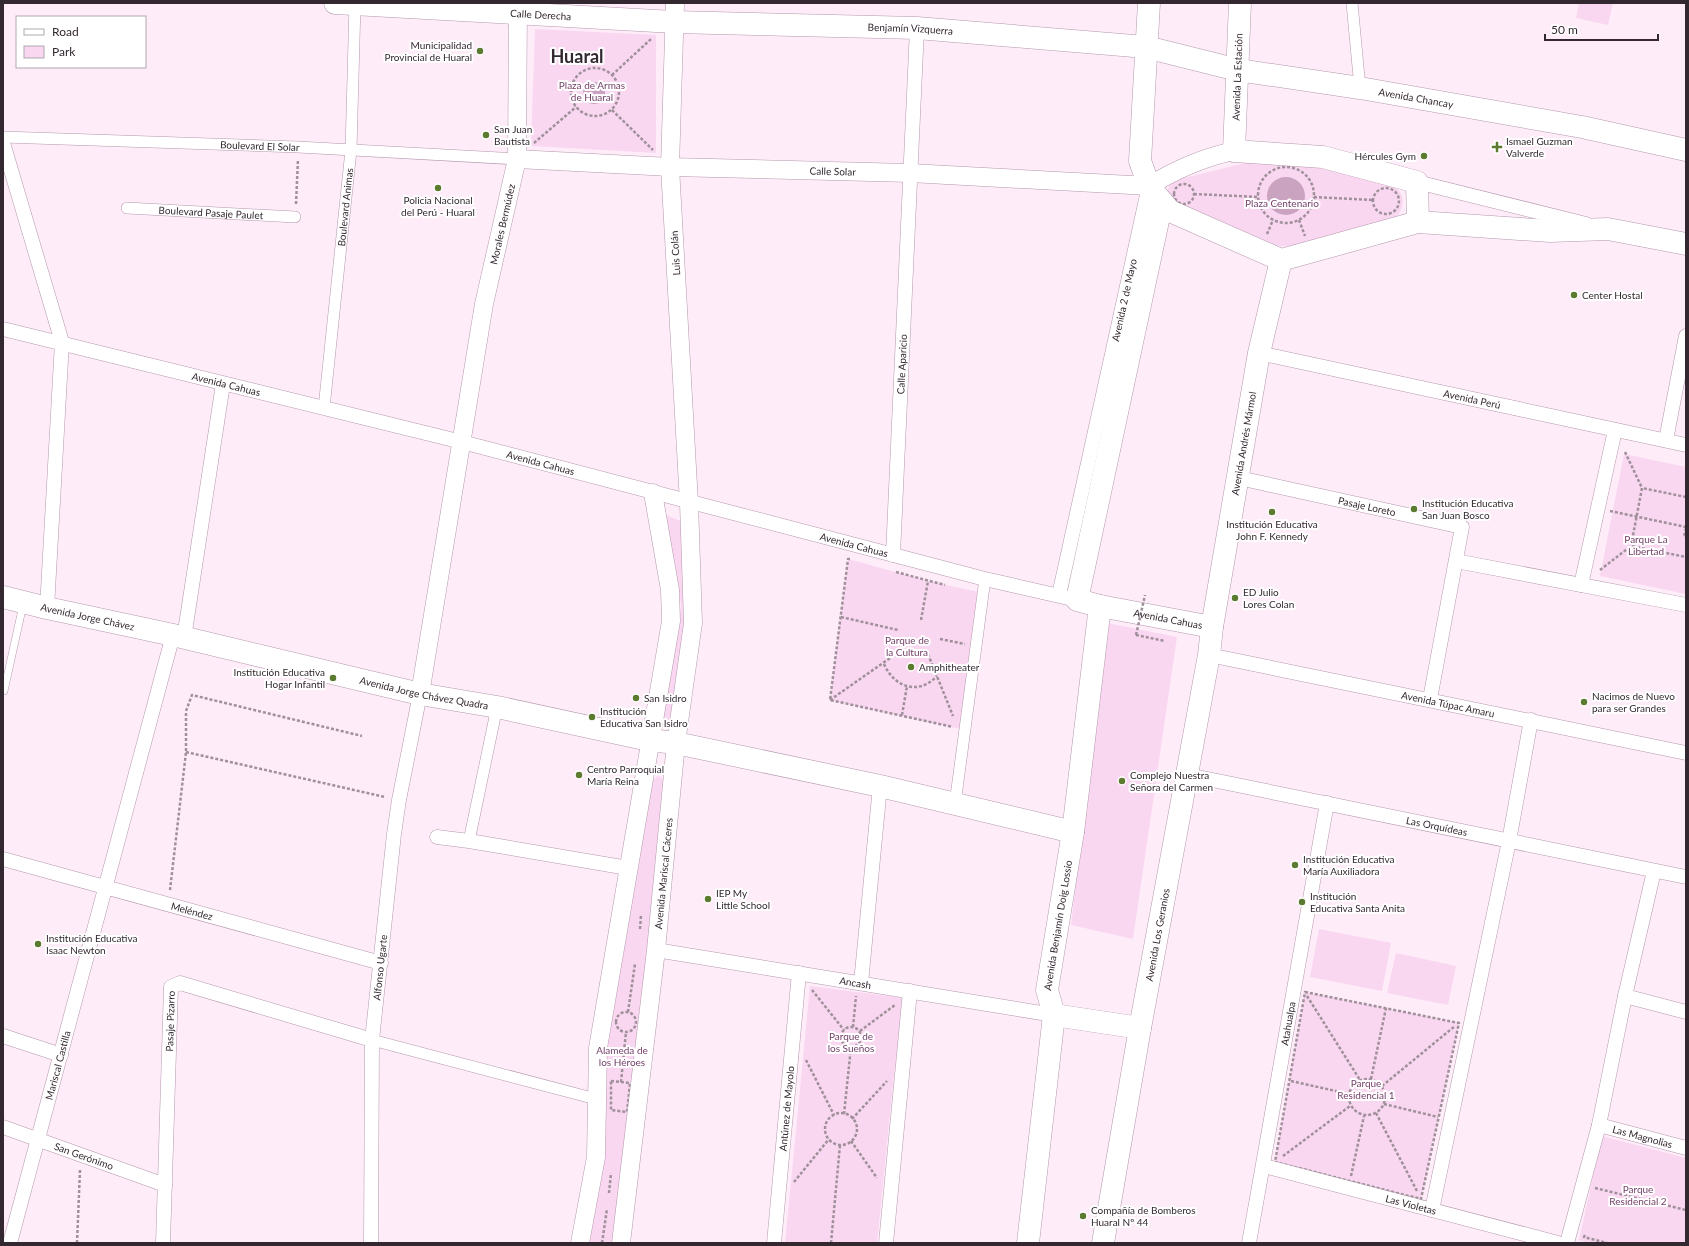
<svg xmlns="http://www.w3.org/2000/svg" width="1689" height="1246" font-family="Lato,sans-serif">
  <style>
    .green { fill: #fad7f1 }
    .water { fill: #caa3c0 }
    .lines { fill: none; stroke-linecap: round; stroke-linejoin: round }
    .service-casing { stroke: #b498ad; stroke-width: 8 }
    .pedestrian-casing { stroke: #b498ad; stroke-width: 12 }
    .minor-casing { stroke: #b498ad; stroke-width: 15 }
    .tertiary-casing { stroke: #b498ad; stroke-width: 19 }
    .primary-casing { stroke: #b498ad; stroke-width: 23 }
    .trunk-casing { stroke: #b498ad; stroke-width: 23 }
    .path { stroke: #9f909a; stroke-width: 2.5; stroke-dasharray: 3 2; stroke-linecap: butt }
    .service { stroke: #fff; stroke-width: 7 }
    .pedestrian { stroke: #fff; stroke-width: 11 }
    .minor { stroke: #fff; stroke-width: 14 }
    .tertiary { stroke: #fff; stroke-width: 18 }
    .primary { stroke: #fff; stroke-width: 22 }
    .trunk { stroke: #fff; stroke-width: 22 }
    .path-bridge { stroke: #9f909a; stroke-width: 2.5; stroke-dasharray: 3 2; stroke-linecap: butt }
    .poi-dot { fill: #5c7b30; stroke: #fff; stroke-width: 1.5 }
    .labels { text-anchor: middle; stroke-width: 4; stroke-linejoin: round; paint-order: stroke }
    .street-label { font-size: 10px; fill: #332830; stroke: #fff }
    .poi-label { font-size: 10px; fill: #332830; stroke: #fff; text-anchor: start }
    .park-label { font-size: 10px; fill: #744169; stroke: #fff }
    .town-label { font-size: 18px; font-weight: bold; fill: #332830; stroke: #fff }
  </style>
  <rect width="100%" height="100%" fill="#ffecf9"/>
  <!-- green -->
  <path class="green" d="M1579,3H1613L1608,25L1576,18Z
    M535,29L656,35V153L531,146Z
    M1253,161L1319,164L1395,186C1405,196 1405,205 1397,217L1309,246H1273L1178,208L1167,193L1170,183L1176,180Z
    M1624,454L1686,467V594L1600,576Z
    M661,513L683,522L688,612L670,722L668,726L664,727L660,725L671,658L681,606L675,562Z
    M848,559L928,581L983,593L965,730L830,700Z
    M1107,623L1177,637L1133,939L1071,925Z
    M657,776L661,777L666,783L617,1243H588L606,1058L652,782Z
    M1319,929L1391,943L1382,991L1310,977Z
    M1396,953L1456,966L1448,1005L1387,993Z
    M810,986L904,998L894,1074L877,1243H785Z
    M1305,992L1459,1023L1421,1199L1275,1162Z
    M1602,1136L1686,1158V1243H1589L1579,1240Z"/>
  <!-- water -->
  <path class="water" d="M583 93a11 11 0 1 1 22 0a11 11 0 1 1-22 0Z
    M1267 196a19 19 0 1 1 38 0a19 19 0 1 1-38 0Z"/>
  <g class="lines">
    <!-- service casing -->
    <g class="service-casing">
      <path id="service" d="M4,691L23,605"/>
    </g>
    <!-- pedestrian casing -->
    <g class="pedestrian-casing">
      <g id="pedestrian">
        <path d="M1352,3L1360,88"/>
        <path id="s1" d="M3,137L298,147L517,159"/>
        <path id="s2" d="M127,208L295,217"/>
        <path id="s3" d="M324,408L351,150L355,4"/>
        <path d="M955,804L985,579"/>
        <path d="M469,841L497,707"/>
        <path d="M372,1040L596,1099"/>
      </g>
    </g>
    <!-- minor casing -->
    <g class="minor-casing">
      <g id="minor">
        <path d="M3,143L62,342L47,608"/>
        <path d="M1417,182L1586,224"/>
        <path id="s4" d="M3,329L462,442L985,579L1077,600"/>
        <path id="s5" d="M1259,353L1686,445"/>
        <path d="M1666,440L1686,336"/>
        <path id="s6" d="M1239,478L1462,527L1430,699"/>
        <path id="s7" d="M893,555L917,28"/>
        <path d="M1456,561L1686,605"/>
        <path d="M1581,585L1615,430"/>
        <path id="s8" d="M1059,595L1149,186"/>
        <path d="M184,638L223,384"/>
        <path id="s9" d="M1209,655L1686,753"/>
        <path id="s10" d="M1188,775L1686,877"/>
        <path d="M437,837L469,841L628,868"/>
        <path id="s11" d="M3,859L381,963"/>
        <path id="s12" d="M656,950L1054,1015"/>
        <path d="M861,983L880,786"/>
        <path d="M1625,996L1686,1012"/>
        <path d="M3,1036L61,1055"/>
        <path id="s13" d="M1599,1125L1686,1148"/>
        <path id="s14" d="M3,1127L165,1185"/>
        <path id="s15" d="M1264,1166L1558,1243"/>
        <path d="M1432,1210L1509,841L1531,720"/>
        <path id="s16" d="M10,1243L173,635"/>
        <path id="s17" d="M163,1243L171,987L180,983L372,1040"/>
        <path id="s18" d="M371,1243L372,1040L394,834L399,800L420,694"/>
        <path id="s19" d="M774,1243L799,973"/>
        <path d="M886,1243L910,991"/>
        <path id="s20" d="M1249,1243L1327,803"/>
        <path d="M1567,1243L1599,1125L1625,996L1654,871"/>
      </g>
    </g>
    <!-- tertiary casing -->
    <g class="tertiary-casing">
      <g id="tertiary">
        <path id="s21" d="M517,159L670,167L910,173L1149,186C1175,170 1205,157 1234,151"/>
        <path id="s22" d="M420,694L484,304L517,159L518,3"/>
        <path d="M580,1243L596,1157L598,1048L671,621L670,590L653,493"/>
        <path id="s23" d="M621,1243L656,950L676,743L693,623L689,503L670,167L675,3"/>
      </g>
    </g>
    <!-- primary casing -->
    <g class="primary-casing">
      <g id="primary">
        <path id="s24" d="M335,3L674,22L917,28L1146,47"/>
        <path id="s25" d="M1162,202L1077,600L1100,606L1212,627"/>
        <path id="s26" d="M3,597L47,608L173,635L420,694L497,707L649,740L676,743L880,786L1073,832"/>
        <path d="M1054,1015L1140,1028"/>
        <path id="s27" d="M1028,1243L1054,1015L1047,990L1073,832L1100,606"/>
        <path id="s28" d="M1103,1243L1140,1028L1209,655L1212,627L1259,353L1281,260"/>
      </g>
    </g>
    <!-- trunk casing -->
    <g class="trunk-casing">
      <g id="trunk">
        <path d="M1149,3L1140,161L1149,186L1170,211L1281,260L1418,222L1550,231L1608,229L1686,244"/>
        <path d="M1240,3L1234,151L1323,157L1417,182L1418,222"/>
        <path id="s29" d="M1146,47L1238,70L1360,88L1582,127L1686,150"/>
      </g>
    </g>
    <!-- path -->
    <path class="path" d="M571 92a24 24 0 1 1 48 0a24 24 0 1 1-48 0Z
      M612,75L651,39
      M612,110L653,150
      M534,143L576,107
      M1258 195a28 28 0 1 1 56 0a28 28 0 1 1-56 0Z
      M1174 194a10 10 0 1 1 20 0a10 10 0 1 1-20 0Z
      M1373 201a13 13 0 1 1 26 0a13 13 0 1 1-26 0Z
      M1194,194L1258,197
      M1314,197L1373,200
      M296,204L298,159
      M1299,220L1305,236
      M1267,234L1273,220
      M1625,452L1642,488
      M1686,497L1642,488L1631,546L1686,557
      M1610,511L1686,527
      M1686,528L1684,537H1686
      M850,559H848L830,700L953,727
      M1600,570L1631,546
      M896,572L945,585
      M841,617L898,630
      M921,620L928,581
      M1136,635L1165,641
      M940,639L965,644
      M928,654L953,716
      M884,664C894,687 918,696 937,676
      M830,700L903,649
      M902,715L907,686
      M186,752L385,797
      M170,890L186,752V711L192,695L362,736
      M640,929L641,915
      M812,990L844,1030
      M1305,992L1459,1023L1421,1199L1275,1162Z
      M1307,996L1360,1080
      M616 1022a10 10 0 1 1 20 0a10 10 0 1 1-20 0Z
      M628,1012L635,964
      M841 1037a10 10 0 1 1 20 0a10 10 0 1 1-20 0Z
      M853,1027L856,996
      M860,1031L895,1005
      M806,1060L834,1115
      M1349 1097a18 18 0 1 1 36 0a18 18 0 1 1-36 0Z
      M1371,1079L1386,1008
      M611,1081L630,1083L627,1112L611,1110Z
      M1291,1081L1349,1094
      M621,1082L626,1032
      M1382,1086L1455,1026
      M1384,1104L1438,1117
      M1376,1113L1417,1191
      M825 1129a16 16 0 1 1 32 0a16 16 0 1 1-32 0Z
      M844,1114L851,1047
      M852,1119L887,1081
      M851,1141L877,1178
      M1283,1156L1350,1106
      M1351,1176L1364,1116
      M794,1182L829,1139
      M1595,1188L1686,1210
      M609,1193L611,1173
      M1585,1235L1584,1237L1607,1243
      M77,1243L80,1170
      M602,1243L607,1209
      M831,1243L840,1145"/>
    <!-- service -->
    <use href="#service" class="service"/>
    <!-- pedestrian -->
    <use href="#pedestrian" class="pedestrian"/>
    <!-- minor -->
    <use href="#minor" class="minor"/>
    <!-- tertiary -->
    <use href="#tertiary" class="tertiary"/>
    <!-- primary -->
    <use href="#primary" class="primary"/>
    <!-- trunk -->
    <use href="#trunk" class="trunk"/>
    <!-- path-bridge -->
    <path class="path-bridge" d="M1136,635L1145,595"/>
  </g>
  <!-- markers -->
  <g class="poi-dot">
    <circle cx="480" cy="51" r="4"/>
    <circle cx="486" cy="135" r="4"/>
    <path d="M1495 141h4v4h4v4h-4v4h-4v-4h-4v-4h4z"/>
    <circle cx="1424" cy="156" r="4"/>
    <circle cx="438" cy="188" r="4"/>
    <circle cx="1574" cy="295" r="4"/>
    <circle cx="1414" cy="509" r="4"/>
    <circle cx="1272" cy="512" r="4"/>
    <circle cx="1235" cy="598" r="4"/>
    <circle cx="911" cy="667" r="4"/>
    <circle cx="333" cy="678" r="4"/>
    <circle cx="636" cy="698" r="4"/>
    <circle cx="1584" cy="702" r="4"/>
    <circle cx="592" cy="717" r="4"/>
    <circle cx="579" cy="775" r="4"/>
    <circle cx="1122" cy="781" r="4"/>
    <circle cx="1295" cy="865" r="4"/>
    <circle cx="708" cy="899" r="4"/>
    <circle cx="1302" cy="902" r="4"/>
    <circle cx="38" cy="944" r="4"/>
    <circle cx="1083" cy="1216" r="4"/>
  </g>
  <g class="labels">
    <!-- street labels -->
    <g class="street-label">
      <text dy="4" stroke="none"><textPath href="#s24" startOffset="206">Calle Derecha</textPath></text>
      <text dy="4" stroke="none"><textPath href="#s24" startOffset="576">Benjamín Vizquerra</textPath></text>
      <text transform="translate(1237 77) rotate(-88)" y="4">Avenida La Estación</text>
      <text dy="4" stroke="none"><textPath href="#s29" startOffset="275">Avenida Chancay</textPath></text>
      <text dy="4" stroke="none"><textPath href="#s1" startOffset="257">Boulevard El Solar</textPath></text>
      <text dy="4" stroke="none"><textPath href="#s21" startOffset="316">Calle Solar</textPath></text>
      <text dy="4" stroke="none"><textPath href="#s3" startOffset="202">Boulevard Animas</textPath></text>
      <text dy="4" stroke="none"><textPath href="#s2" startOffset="84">Boulevard Pasaje Paulet</textPath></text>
      <text dy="4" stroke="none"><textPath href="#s22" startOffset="477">Morales Bermúdez</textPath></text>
      <text transform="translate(675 253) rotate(-93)" y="4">Luis Colán</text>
      <text dy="4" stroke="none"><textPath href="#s8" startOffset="302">Avenida 2 de Mayo</textPath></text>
      <text dy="4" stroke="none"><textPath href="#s7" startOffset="191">Calle Aparicio</textPath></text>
      <text dy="4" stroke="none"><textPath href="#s4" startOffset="230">Avenida Cahuas</textPath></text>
      <text dy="4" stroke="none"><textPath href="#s5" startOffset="218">Avenida Perú</textPath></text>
      <text dy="4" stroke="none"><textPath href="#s28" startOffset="812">Avenida Andrés Mármol</textPath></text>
      <text dy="4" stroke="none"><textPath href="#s4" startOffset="554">Avenida Cahuas</textPath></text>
      <text dy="4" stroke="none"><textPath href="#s6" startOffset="131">Pasaje Loreto</textPath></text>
      <text dy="4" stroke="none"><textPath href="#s4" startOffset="878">Avenida Cahuas</textPath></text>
      <text dy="4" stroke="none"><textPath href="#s26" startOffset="87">Avenida Jorge Chávez</textPath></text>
      <text dy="4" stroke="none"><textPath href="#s25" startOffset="500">Avenida Cahuas</textPath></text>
      <text dy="4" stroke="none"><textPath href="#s26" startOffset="432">Avenida Jorge Chávez Quadra</textPath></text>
      <text dy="4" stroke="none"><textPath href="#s9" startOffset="244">Avenida Túpac Amaru</textPath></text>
      <text dy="4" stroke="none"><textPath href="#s10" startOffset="254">Las Orquídeas</textPath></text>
      <text dy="4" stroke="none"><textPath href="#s23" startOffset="372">Avenida Mariscal Cáceres</textPath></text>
      <text dy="4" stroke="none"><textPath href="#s11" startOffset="196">Meléndez</textPath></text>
      <text dy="4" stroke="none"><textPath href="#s27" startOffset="321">Avenida Benjamín Doig Lossio</textPath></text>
      <text dy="4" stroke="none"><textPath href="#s28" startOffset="313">Avenida Los Geranios</textPath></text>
      <text dy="4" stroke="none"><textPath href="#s18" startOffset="276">Alfonso Ugarte</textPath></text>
      <text dy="4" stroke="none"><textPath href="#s12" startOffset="202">Ancash</textPath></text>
      <text dy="4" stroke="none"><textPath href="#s17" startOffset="222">Pasaje Pizarro</textPath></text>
      <text dy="4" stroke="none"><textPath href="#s20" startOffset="223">Atahualpa</textPath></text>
      <text dy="4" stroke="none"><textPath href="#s16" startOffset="184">Mariscal Castilla</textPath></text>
      <text dy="4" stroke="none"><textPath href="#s19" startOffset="135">Antúnez de Mayolo</textPath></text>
      <text dy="4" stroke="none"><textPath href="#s13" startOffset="45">Las Magnolias</textPath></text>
      <text dy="4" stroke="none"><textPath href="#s14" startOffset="86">San Gerónimo</textPath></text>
      <text dy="4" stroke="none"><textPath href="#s15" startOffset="152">Las Violetas</textPath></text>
    </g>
    <!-- poi labels -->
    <g class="poi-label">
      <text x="472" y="49" text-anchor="end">Municipalidad<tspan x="472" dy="12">Provincial de Huaral</tspan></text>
      <text x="494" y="133">San Juan<tspan x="494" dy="12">Bautista</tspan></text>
      <text x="1506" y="145">Ismael Guzman<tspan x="1506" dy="12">Valverde</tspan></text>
      <text x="1416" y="160" text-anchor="end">Hércules Gym</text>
      <text x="438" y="204" text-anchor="middle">Policia Nacional<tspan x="438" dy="12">del Perú - Huaral</tspan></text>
      <text x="1582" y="299">Center Hostal</text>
      <text x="1422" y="507">Institución Educativa<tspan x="1422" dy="12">San Juan Bosco</tspan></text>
      <text x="1272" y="528" text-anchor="middle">Institución Educativa<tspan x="1272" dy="12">John F. Kennedy</tspan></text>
      <text x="1243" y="596">ED Julio<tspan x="1243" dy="12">Lores Colan</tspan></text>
      <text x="919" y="671">Amphitheater</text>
      <text x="325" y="676" text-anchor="end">Institución Educativa<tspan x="325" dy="12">Hogar Infantil</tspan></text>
      <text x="1592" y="700">Nacimos de Nuevo<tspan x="1592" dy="12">para ser Grandes</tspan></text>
      <text x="644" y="702">San Isidro</text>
      <text x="600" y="715">Institución<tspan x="600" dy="12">Educativa San Isidro</tspan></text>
      <text x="587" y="773">Centro Parroquial<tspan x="587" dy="12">María Reina</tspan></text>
      <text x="1130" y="779">Complejo Nuestra<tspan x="1130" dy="12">Señora del Carmen</tspan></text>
      <text x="1303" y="863">Institución Educativa<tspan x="1303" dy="12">María Auxiliadora</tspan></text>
      <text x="716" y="897">IEP My<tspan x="716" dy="12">Little School</tspan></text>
      <text x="1310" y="900">Institución<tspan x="1310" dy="12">Educativa Santa Anita</tspan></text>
      <text x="46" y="942">Institución Educativa<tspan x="46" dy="12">Isaac Newton</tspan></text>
      <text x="1091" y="1214">Compañía de Bomberos<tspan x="1091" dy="12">Huaral Nº 44</tspan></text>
    </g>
    <!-- park labels -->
    <g class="park-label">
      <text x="592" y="89">Plaza de Armas<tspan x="592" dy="12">de Huaral</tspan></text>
      <text x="1282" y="207">Plaza Centenario</text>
      <text x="1646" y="543">Parque La<tspan x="1646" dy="12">Libertad</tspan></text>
      <text x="907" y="644">Parque de<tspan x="907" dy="12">la Cultura</tspan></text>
      <text x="851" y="1040">Parque de<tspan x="851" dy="12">los Sueños</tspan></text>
      <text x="622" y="1054">Alameda de<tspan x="622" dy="12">los Héroes</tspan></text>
      <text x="1366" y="1087">Parque<tspan x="1366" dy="12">Residencial 1</tspan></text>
      <text x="1638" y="1193">Parque<tspan x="1638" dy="12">Residencial 2</tspan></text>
    </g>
    <!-- town labels -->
    <g class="town-label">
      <text x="577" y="63">Huaral</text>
    </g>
  </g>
  <!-- border -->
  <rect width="1689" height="1246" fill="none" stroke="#332830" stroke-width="8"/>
  <!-- legend -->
  <rect x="16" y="16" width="130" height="52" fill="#ffffff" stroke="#ada9ac"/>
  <rect x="24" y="29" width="20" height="6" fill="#ffffff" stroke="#ada9ac"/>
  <text x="52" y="36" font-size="12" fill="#332830">Road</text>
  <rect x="24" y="46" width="20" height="12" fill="#fad7f1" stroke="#ada9ac"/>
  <text x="52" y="56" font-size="12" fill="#332830">Park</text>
  <!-- scale -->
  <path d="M1545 34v6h113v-6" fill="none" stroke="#332830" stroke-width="2"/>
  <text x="1551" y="34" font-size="12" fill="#332830" stroke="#ffffff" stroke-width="3" paint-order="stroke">50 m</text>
</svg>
